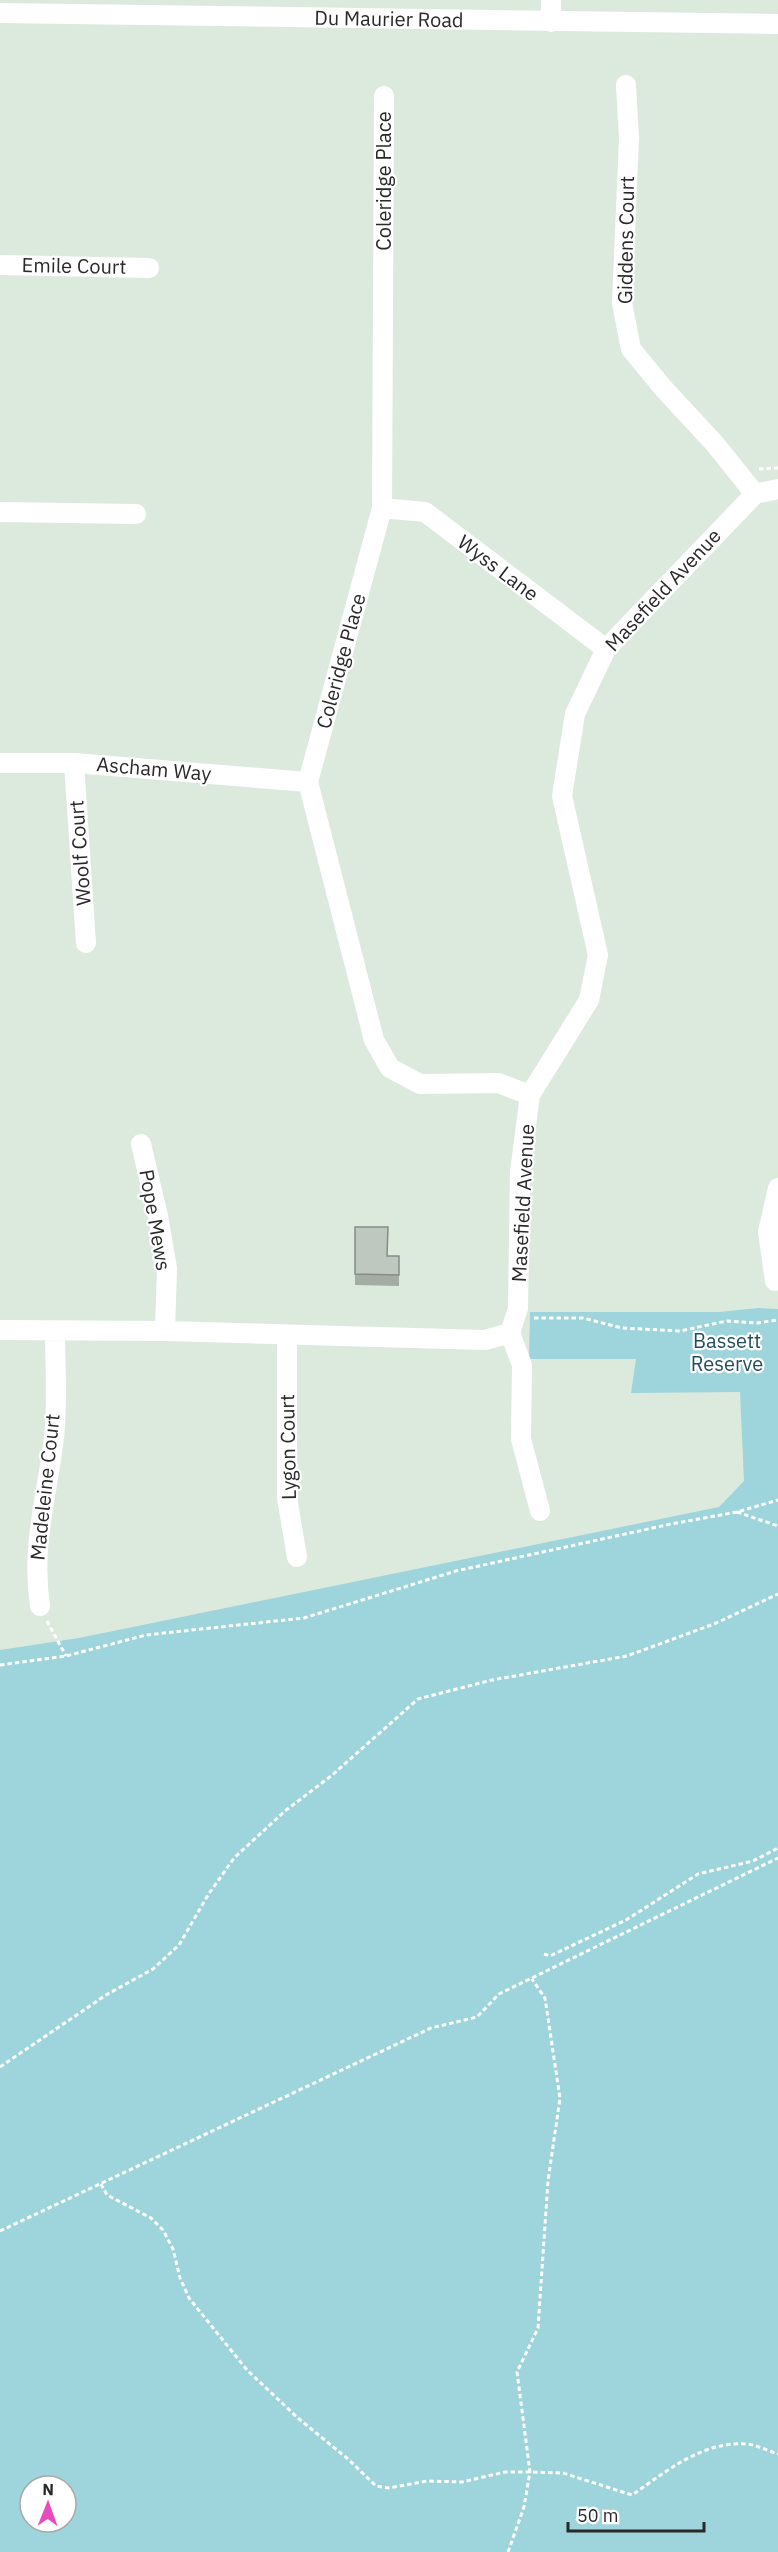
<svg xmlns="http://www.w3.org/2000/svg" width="778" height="2552" font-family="'IBM Plex Sans',sans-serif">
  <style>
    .green { fill: #9ed4db; fill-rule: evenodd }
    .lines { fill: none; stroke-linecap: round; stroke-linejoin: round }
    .path { stroke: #fff; stroke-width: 3; stroke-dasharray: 4.5 3; stroke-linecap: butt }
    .minor { stroke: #fff; stroke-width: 20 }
    .wall { fill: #a4aca4 }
    .building { fill: #bfc8bf; stroke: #868c86; stroke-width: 1.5 }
    .labels { text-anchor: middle; stroke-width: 4.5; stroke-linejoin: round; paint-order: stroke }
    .street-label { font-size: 20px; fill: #292929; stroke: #fff }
    .park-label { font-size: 20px; fill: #214f5e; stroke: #fff }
  </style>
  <rect width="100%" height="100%" fill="#dceadd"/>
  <!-- green -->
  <path class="green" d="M758,1308L778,1309V2552H0V1650L79,1638L719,1507L744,1481L740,1392L631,1393L636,1359H529L530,1312H719ZM30,2486H66V2522H30Z"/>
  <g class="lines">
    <!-- path -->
    <path class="path" d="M759,469L778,468
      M534,1318H583L622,1328L680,1331L727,1321L757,1323L778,1320
      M737,1512L778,1526
      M47,1621L66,1656
      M0,1665L66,1656L146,1635L304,1618L456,1571L671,1524L737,1512L778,1500
      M544,1954L550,1956L626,1920L698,1874L753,1861L778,1848
      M0,2067L106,1995L153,1969L179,1945L208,1895L234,1858L285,1811L331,1776L418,1699L492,1680L627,1656L714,1624L778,1594
      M101,2184L107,2195L151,2218L163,2230L173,2249L180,2278L189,2298L247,2370L299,2419L348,2459L376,2486L389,2488L427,2481L462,2482L505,2472H530L563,2473L632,2495C667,2471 702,2441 747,2444C757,2445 768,2451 778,2454
      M0,2231L431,2028L477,2017L499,1994L778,1858
      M508,2552L524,2507L530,2472L517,2372L538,2328L548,2181L560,2098L545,1998L532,1979"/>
    <!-- minor -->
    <path class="minor" d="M551,0V22
      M0,13L778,24
      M626,85L629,138L622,303L631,349L664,389L715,444L755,494
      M384,96L382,508L308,782L374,1040L390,1068L420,1084L498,1083L530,1095
      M0,265L149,268
      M382,508L425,512L606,649
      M0,512L136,514
      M0,763H74L308,782
      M74,763L86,943
      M141,1144L158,1216L167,1268L165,1331
      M775,1281L768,1232L778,1188
      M0,1330L165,1331L485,1340L510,1333L518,1308L520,1172L530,1095L589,1000L598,955L562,796L575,714L606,649L755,494L778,489
      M510,1333L522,1365L521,1439L540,1511
      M287,1335V1498L297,1557
      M40,1606C31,1544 47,1498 54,1437C58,1403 55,1365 55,1331"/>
  </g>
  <!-- wall -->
  <path class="wall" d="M355,1227L388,1256H399V1286L355,1285Z"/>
  <!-- building -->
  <path class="building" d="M355,1227H388L387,1256H399V1275L355,1274Z"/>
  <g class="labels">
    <!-- street labels -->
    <g class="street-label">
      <text transform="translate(389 19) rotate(1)" y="7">Du Maurier Road</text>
      <text transform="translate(384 181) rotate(-90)" y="7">Coleridge Place</text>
      <text transform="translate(626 240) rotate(-89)" y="7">Giddens Court</text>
      <text transform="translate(74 266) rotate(1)" y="7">Emile Court</text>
      <text transform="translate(498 568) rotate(37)" y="7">Wyss Lane</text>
      <text transform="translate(663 590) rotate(-47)" y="7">Masefield Avenue</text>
      <text transform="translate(341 661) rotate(-75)" y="7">Coleridge Place</text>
      <text transform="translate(154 769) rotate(5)" y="7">Ascham Way</text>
      <text transform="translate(80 853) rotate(-94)" y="7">Woolf Court</text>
      <text transform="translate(523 1203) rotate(-87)" y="7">Masefield Avenue</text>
      <text transform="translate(155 1220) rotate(80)" y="7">Pope Mews</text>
      <text transform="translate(288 1447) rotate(-91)" y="7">Lygon Court</text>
      <text transform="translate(45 1487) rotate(-84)" y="7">Madeleine Court</text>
    </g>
    <!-- park labels -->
    <g class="park-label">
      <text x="727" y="1348">Bassett<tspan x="727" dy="23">Reserve</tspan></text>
    </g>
  </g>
  <!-- north arrow -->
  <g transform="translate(48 2504) rotate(1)"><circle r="28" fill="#ffffff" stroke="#a9a9a9" stroke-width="1.5"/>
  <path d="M0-4.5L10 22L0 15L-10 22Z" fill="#e74cbd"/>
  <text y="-9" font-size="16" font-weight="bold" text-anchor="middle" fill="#292929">N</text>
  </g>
  <!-- scale -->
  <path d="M568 2522v9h136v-9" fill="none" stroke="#292929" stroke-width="3"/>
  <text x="577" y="2522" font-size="18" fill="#292929" stroke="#ffffff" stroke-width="4.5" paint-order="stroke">50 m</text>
</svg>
